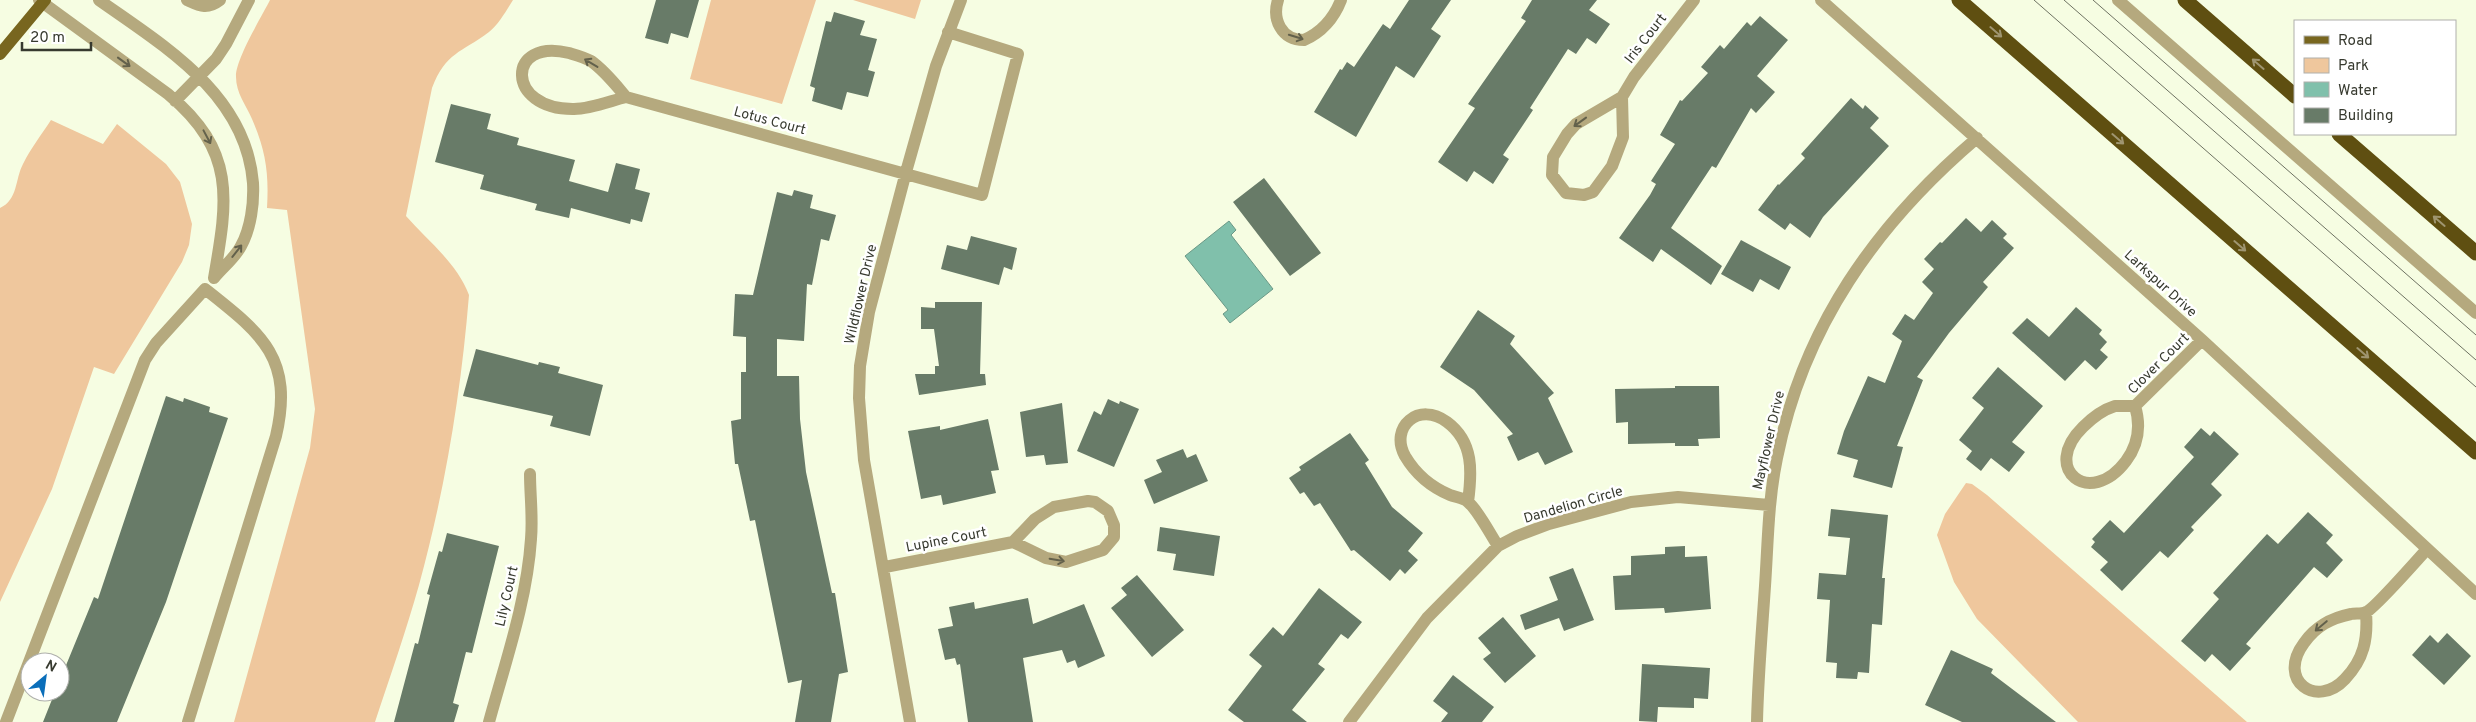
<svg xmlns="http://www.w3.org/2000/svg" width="2476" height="722" font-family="Overpass,sans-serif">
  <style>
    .green { fill: #efc79d }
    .water { fill: #80c0ab; stroke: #6a9886 }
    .building { fill: #687b68 }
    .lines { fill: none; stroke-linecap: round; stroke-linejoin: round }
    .minor { stroke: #b5a97e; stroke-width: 12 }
    .major { stroke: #78661f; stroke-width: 12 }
    .highway { stroke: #5f4f11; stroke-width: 15 }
    .tram { stroke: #6e7262; stroke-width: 1 }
    .oneway { stroke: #9f9570 }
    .oneway2 { stroke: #63614b }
    .labels { text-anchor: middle; stroke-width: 5; stroke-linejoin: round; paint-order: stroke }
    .street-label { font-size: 14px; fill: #373a2f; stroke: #fff }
  </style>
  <rect width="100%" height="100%" fill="#f6fde2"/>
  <!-- green -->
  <path class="green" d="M270,0H513C506,11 499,24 489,32C461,53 446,52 432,88L406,216C428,241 457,263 469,295C461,393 445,490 419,585C406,631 390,677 375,722H234L310,448L315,409L287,210L267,208C269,174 266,151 252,119C246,105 236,93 236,77C235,60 262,16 270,0Z
    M711,0H816L782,104L690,79Z
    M853,0H921L915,19Z
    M51,120L103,144L117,124L166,164L180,182L192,224L189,245L182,262L114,374L94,367L52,489L0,602V208C18,200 15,179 23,164C31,148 42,134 51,120Z
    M1966,483L1972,484L1987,495L2247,722H2078L1977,619L1954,582L1937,535L1945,514Z"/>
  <!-- water -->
  <path class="water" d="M1229,221L1236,230L1231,235L1273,289L1230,323L1223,314L1228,310L1185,256Z"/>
  <!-- building -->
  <path class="building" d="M656,0H699L688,38L671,33L668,44L645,38Z
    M1409,0H1451L1431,29L1441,36L1414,78L1396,66L1356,137L1314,112L1340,69L1342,70L1347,62L1354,67L1383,24L1390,29Z
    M1532,0H1597L1589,10L1610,24L1596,44L1587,38L1576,54L1568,49L1530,108L1533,110L1503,155L1509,159L1493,184L1474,171L1467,182L1438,162L1475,108L1468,104L1526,21L1521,18Z
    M834,12L865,21L860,35L877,39L868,70L875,72L868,97L847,92L842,110L812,101L815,88L810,86L826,21L831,22Z
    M1760,16L1788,40L1757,76L1775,92L1756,113L1751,108L1716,168L1712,166L1671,228L1722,266L1711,285L1661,249L1653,262L1619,238L1650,195L1656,184L1651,181L1675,144L1660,135L1680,100L1682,101L1708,73L1701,67L1720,45L1724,49L1747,22L1751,26Z
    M1851,98L1863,109L1865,105L1879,118L1870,128L1889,146L1823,217L1810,238L1790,223L1785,230L1758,210L1778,184L1779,185L1805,158L1801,154Z
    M451,104L491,114L487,129L519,138L517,145L575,160L569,181L608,192L616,163L640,169L635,189L650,193L642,222L631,219L630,224L571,208L569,218L535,210L537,204L480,189L484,175L435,162Z
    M1264,178L1321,253L1290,276L1233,202Z
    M794,190L813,195L810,208L836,215L829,241L821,239L812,285L807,284L804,341L777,339V376H799L800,419L806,472L832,593H835L848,672L839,674L831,722H795L802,680L788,683L755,520L750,521L738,464H735L731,421L741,419V372H746V337L733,336L735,294L753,295L777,192L792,196Z
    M1966,218L1981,232L1992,220L2007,234L2003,238L2014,248L1983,282L1988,287L1949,333L1917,377L1923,380L1897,446L1903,447L1892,488L1853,477L1858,460L1837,454L1844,431L1868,376L1885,383L1902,341L1892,334L1905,314L1914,320L1933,293L1922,282L1934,269L1924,259L1940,242L1942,243Z
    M971,236L1017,248L1012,270L1004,267L999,285L941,269L947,245L967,250Z
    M1741,240L1791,267L1779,290L1760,279L1753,292L1721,274Z
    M935,302H982L980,374H985L986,385L919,395L915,374H935V366H939L934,329H921V307L935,308Z
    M2076,307L2102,330L2099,334L2107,342L2100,350L2108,357L2096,370L2085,360L2065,381L2012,333L2027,318L2049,337Z
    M1478,310L1515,336L1510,344L1554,393L1548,398L1573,452L1545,465L1538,452L1518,461L1507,437L1513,434L1474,390L1440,367Z
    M476,349L538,365L539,362L560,367L558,373L603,385L590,436L550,426L553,416L463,396Z
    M1998,367L2043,406L2012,442L2025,452L2009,472L1991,458L1981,471L1966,459L1972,451L1959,440L1984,408L1972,398Z
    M1675,386H1719L1720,438L1698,439L1699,446H1675V443L1628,444V422L1616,423L1615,389L1675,388Z
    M166,396L183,402L184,398L210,407L209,412L228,418L166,602L117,722H43L55,692H60V680L94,597L98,599Z
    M1108,399L1119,404L1120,401L1139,409L1114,467L1077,451L1094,411L1101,415Z
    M1062,403L1068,463L1046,465L1044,455L1026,457L1020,412Z
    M988,419L999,470L991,471L996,493L943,505L941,495L921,499L908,431L940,426V430Z
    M2201,428L2210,436L2214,431L2239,454L2211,484L2222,495L2191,527L2194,530L2168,558L2160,551L2122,591L2100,570L2108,562L2091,547L2095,542L2092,539L2110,520L2124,533L2194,457L2184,447Z
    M1350,433L1369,460L1365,463L1392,507L1423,533L1408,551L1418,560L1405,574L1400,569L1390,581L1354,550L1351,551L1320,503L1314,506L1304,492L1300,494L1289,478L1301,470L1299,467Z
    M1183,449L1187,458L1196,454L1208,481L1154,504L1144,480L1162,472L1156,460Z
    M1831,509L1888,515L1882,578H1885L1882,625L1872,624L1869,673L1858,672L1857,679L1836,678L1837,663L1826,662L1830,600L1817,599L1819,573L1846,575L1850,538L1828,536Z
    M2308,512L2333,535L2326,543L2343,560L2327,578L2314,567L2246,644L2251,648L2230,671L2212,654L2205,662L2181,641L2219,599L2213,593L2267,534L2278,544Z
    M1160,527L1220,536L1214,576L1173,570L1176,554L1157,551Z
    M447,533L499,546L472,653L466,652L453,703L459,705L454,722H394L415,643L418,644L430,595L427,594L439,551L442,552Z
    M1685,546V557L1707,556L1711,609L1665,613L1664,608L1615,610L1613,576L1631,575V556L1665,554V547Z
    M1573,568L1594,620L1564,631L1559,618L1525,630L1520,615L1558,600L1549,577Z
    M1137,575L1184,630L1152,657L1111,608L1127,595L1121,588Z
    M1319,588L1362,622L1348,639L1341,634L1318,664L1325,669L1292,710L1307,722H1244L1228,710L1262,666L1249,655L1273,627L1283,636Z
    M1028,598L1033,624L1084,604L1105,656L1078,668L1075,660L1067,663L1062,650L1023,658L1033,722H968L960,664L957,665L955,658L945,660L938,629L953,626L949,607L974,602L975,609Z
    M1503,617L1536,656L1505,683L1483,659L1491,653L1478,638Z
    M2447,633L2471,656L2444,685L2412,655L2430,635L2438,643Z
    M1951,650L1993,669L1991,673L2056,722H1962L1925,705Z
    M1642,664L1710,668L1708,699L1694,698V708L1658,707L1657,722L1639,721Z
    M1453,675L1494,707L1482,722H1441L1448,713L1433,701Z"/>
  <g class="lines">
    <!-- minor -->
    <path class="minor" d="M39,0L168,94C236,151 228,198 214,278C222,268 235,258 241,246C251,228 254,203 253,183C246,94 164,46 99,0
      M187,0C200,6 207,10 220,0
      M1278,0C1272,19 1281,40 1304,40C1322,32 1334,18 1341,0
      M1821,0L2202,340L2476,594
      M2118,0L2476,313
      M626,97C615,84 605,71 591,61C584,57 576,55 569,53C506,37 505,110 574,109C591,109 610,101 626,97L982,195L1018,54L948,32
      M1622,97L1623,137L1612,166L1593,192L1584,195L1566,193L1552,175L1553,157L1567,134L1576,124L1622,97L1634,77L1694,0
      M175,101L216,59L226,44L249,0
      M2115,406H2135C2141,426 2138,445 2126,461C2090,509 2040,469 2083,427C2093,417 2102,410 2115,406Z
      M2135,406L2202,340
      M1468,502C1472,472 1474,442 1447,422C1419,401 1389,427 1405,456C1415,473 1431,487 1450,495C1455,497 1464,498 1468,502C1478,510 1490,534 1498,546
      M885,567L1013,542L1035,519L1054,507L1088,501L1095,502L1108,511L1114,525V537L1103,550L1066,562L1046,558L1013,542
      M2366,612C2368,639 2364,659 2345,679C2317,709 2276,681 2304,643C2316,626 2331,618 2351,614C2355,613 2362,614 2366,612C2374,609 2418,559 2427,549
      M6,722L145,360L156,343L205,289C262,334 294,358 276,436L188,722
      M489,722C505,663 527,601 531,539C533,517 530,495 530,474
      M910,722L864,460L859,398L860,366L869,312L906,172L936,66L961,0
      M1349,722L1427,618L1498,546L1517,536L1549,524L1631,502L1678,497L1769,505
      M1757,722C1758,677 1762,631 1765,586C1768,543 1768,501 1777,458C1803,327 1876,224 1977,138"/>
    <!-- major -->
    <path class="major" d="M0,54L45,0"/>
    <!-- highway -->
    <path class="highway" d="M1959,0L2476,452
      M2185,0L2295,96
      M2339,134L2476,253"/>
    <!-- tram -->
    <path class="tram" d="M2034,0L2476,387
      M2064,0L2476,360
      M2093,0L2476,335"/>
  </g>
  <!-- one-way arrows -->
  <defs><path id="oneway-shaft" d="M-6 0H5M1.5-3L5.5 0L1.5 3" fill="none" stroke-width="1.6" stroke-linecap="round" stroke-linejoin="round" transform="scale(1.25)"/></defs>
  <g class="oneway">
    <use href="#oneway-shaft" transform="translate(1996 32) rotate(41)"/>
    <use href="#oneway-shaft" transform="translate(2258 64) rotate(-139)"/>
    <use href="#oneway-shaft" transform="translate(2118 139) rotate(41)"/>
    <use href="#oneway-shaft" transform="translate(2439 221) rotate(-139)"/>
    <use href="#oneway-shaft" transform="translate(2240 246) rotate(41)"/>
    <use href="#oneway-shaft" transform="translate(2363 353) rotate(41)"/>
  </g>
  <g class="oneway2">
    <use href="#oneway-shaft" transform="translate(1296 37) rotate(17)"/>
    <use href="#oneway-shaft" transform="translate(124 62) rotate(36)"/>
    <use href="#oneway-shaft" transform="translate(591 63) rotate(-149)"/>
    <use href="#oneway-shaft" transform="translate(1580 122) rotate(144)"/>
    <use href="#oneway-shaft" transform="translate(207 137) rotate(62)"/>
    <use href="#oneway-shaft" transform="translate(237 251) rotate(-52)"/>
    <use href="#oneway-shaft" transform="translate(1057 560) rotate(10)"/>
    <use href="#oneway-shaft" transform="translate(2321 626) rotate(140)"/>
  </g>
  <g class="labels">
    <!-- street labels -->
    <g class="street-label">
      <text transform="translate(1645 38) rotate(-52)" y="5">Iris Court</text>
      <text transform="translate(770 120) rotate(15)" y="5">Lotus Court</text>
      <text transform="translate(2161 283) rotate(42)" y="5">Larkspur Drive</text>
      <text transform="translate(860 294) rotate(-77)" y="5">Wildflower Drive</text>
      <text transform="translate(2158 363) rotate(-45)" y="5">Clover Court</text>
      <text transform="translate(1768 440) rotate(-77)" y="5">Mayflower Drive</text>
      <text transform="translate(1573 504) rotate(-16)" y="5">Dandelion Circle</text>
      <text transform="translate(946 539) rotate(-11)" y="5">Lupine Court</text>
      <text transform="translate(506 596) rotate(-77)" y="5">Lily Court</text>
    </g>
  </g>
  <!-- legend -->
  <rect x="2294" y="20" width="162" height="115" fill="#ffffff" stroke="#afb0ac"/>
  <rect x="2304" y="36" width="25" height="8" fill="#78661f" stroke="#afb0ac"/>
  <text x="2338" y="45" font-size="15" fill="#373a2f">Road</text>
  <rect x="2304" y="58" width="25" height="15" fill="#efc79d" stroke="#afb0ac"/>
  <text x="2338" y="70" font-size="15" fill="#373a2f">Park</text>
  <rect x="2304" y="82" width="25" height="15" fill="#80c0ab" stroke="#afb0ac"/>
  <text x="2338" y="95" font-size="15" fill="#373a2f">Water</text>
  <rect x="2304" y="108" width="25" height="15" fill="#687b68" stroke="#afb0ac"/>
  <text x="2338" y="120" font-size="15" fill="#373a2f">Building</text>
  <!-- north arrow -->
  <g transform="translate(45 677) rotate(29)"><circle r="24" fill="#ffffff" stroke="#afb0ac"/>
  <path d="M0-4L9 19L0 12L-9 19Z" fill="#0a6eba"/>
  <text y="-8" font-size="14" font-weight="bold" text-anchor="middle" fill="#373a2f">N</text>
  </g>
  <!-- scale -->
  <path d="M22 42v8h69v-8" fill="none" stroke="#373a2f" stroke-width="2.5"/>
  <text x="30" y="42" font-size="15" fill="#373a2f" stroke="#ffffff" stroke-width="4" paint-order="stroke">20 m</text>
</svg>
